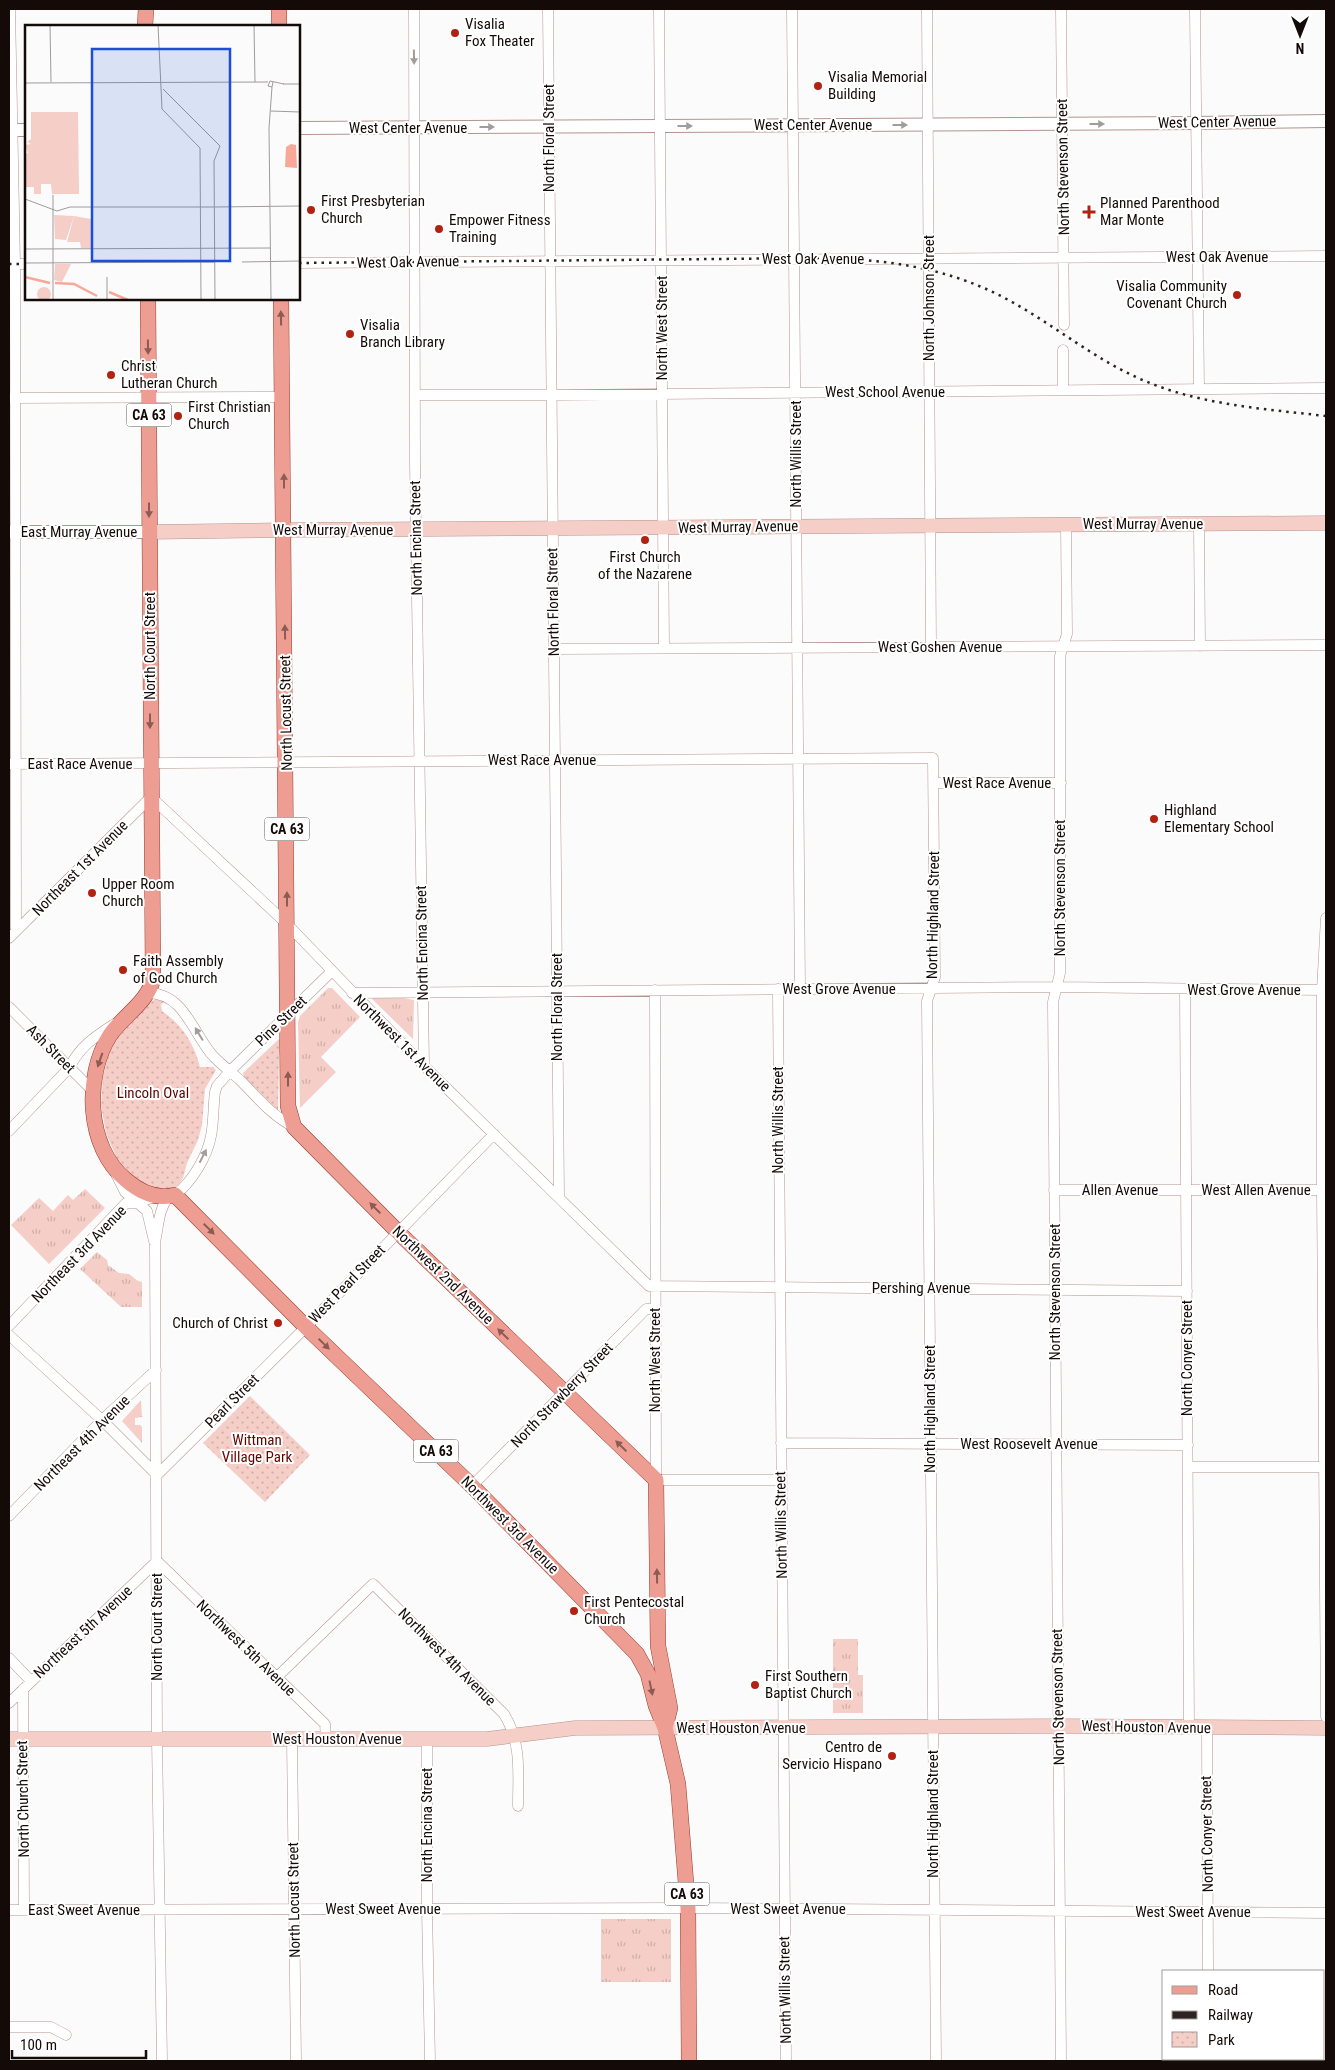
<svg xmlns="http://www.w3.org/2000/svg" width="1335" height="2070" font-family="'Roboto Condensed',sans-serif">
  <style>
    .grass { fill: url(#grass-tufts) }
    .park { fill: url(#park-dots) }
    .lines { fill: none; stroke-linecap: round; stroke-linejoin: round }
    .minor-casing { stroke: #b3948e; stroke-width: 11 }
    .tertiary-casing { stroke: #b3948e; stroke-width: 14 }
    .secondary-casing { stroke: #b3948e; stroke-width: 15 }
    .primary-casing { stroke: #993f32; stroke-width: 16 }
    .minor { stroke: #fff; stroke-width: 10 }
    .tertiary { stroke: #fff; stroke-width: 12 }
    .secondary { stroke: #f6cec8; stroke-width: 14 }
    .primary { stroke: #ed9d92; stroke-width: 15 }
    .rail { stroke: #2d2422; stroke-width: 2.5; stroke-dasharray: 2.5 5; stroke-linecap: butt }
    .oneway { fill: #a19d9c }
    .oneway2 { fill: #8b5b54 }
    .poi-dot { fill: #b12213; stroke: #fff; stroke-width: 2 }
    .labels { text-anchor: middle; stroke-width: 4; stroke-linejoin: round; paint-order: stroke }
    .shield { fill: #fff; stroke: #5a5452; stroke-width: 1 }
    .shield-label { font-size: 14px; font-weight: bold; fill: #140a08 }
    .poi-label { font-size: 15px; fill: #140a08; stroke: #fff; text-anchor: start }
    .street-label { font-size: 15px; fill: #140a08; stroke: #fff }
    .park-label { font-size: 15px; fill: #600500; stroke: #fff }
    .inset-river { fill: none; stroke: #f8a899; stroke-width: 2.5 }
    .inset-road { fill: none; stroke: #9f9b9a; stroke-width: 1 }
    .view { fill: #1d4ed8; fill-opacity: 0.15; stroke: #1d4ed8; stroke-width: 2.5 }
    .inset-edge { fill: none; stroke: #140a08; stroke-width: 2.5 }
  </style>
  <defs>
    <pattern id="grass-tufts" width="24" height="20" patternUnits="userSpaceOnUse" patternTransform="scale(1.25)"><rect width="24" height="20" fill="#f4cec7"/><path d="M3 7l-1-3M5 7V3M7 7l1-3M15 17l-1-3M17 17v-4M19 17l1-3" fill="none" stroke="#d0b0a9"/></pattern>
    <pattern id="park-dots" width="8" height="8" patternUnits="userSpaceOnUse" patternTransform="scale(1.25)"><rect width="8" height="8" fill="#f4cec7"/><path d="M2 2h.1M6 6h.1" fill="none" stroke="#d0b0a9" stroke-width="1.8" stroke-linecap="round"/></pattern>
  </defs>
  <rect width="100%" height="100%" fill="#fbfbfb"/>
  <!-- grass -->
  <path class="grass" d="M328,988H332L360,1017L321,1057L336,1072L300,1108L298,1022L300,1016Z
    M376,995H389L414,1000L413,1039L372,999Z
    M85,1189L105,1208L49,1264L11,1225L39,1198L53,1211L68,1195L73,1200Z
    M97,1252L107,1260L108,1265L119,1273L129,1274L138,1281L142,1282V1307H121L80,1269Z
    M141,1400L142,1417L135,1418V1425H140L142,1427V1443L122,1421Z
    M833,1639H858V1675H863V1713H833Z
    M601,1919H671V1982H601Z"/>
  <!-- park -->
  <path class="park" d="M156,999L164,1001L161,1005L162,1011C182,1025 194,1043 200,1067H213L216,1070L205,1089L202,1125L198,1140L187,1163L183,1178L179,1184L173,1189L166,1191L137,1183L118,1161L106,1133L101,1105L103,1076L109,1053L118,1035L144,1005Z
    M279,1039L282,1041L279,1056L278,1111L244,1077L243,1073Z
    M250,1396L310,1455L265,1502L203,1443Z"/>
  <g class="lines">
    <!-- minor casing -->
    <g class="minor-casing">
      <path id="minor" d="M10,9L15,264L16,930
        M414,9L415,462L424,1066
        M548,9L559,1196
        M659,9L664,647
        M792,9L800,989
        M927,9L931,647
        M1061,9L1064,325
        M1195,9L1199,389
        M299,263L1326,256
        M10,264H26
        M1063,350V390
        M415,395H551L1326,388
        M9,398L283,397
        M1199,524L1200,646
        M554,649L1326,645
        M9,764L933,758L935,977L927,1001L936,2061
        M934,783H1061
        M1326,918L1322,990V1190L1326,1717
        M9,938L151,797L287,924L424,1066L649,1286L1187,1291
        M778,989L786,2061
        M1185,989L1189,1728
        M655,990L656,1480H780
        M148,993C185,993 193,1035 214,1057C222,1065 231,1072 240,1080C257,1097 272,1116 294,1127
        M352,993L1057,987L1326,990
        M9,1007L93,1091
        M9,1131L70,1067C79,1047 96,1036 114,1024
        M116,1174L125,1192L147,1211L154,1241
        M1054,1190H1326
        M175,1195C192,1182 207,1157 211,1136C214,1121 213,1107 215,1092L217,1086L230,1071L331,972
        M9,1326L126,1203H138L156,1196
        M9,1335L102,1420L157,1475L306,1327L494,1134
        M781,1443L1188,1445
        M1188,1467H1326
        M472,1486L646,1309H654
        M9,1516L102,1420L156,1370
        M9,1658L31,1681
        M277,1677L373,1584L504,1714C522,1743 518,1774 518,1806
        M23,1689L24,1910
        M9,1703L157,1561L325,1724L326,1739
        M1207,1728L1208,1971
        M292,1739L296,2061
        M427,1739V1909L430,2061
        M9,1910L688,1908L1326,1913
        M9,2027H51L66,2035
        M1209,2059V2061
        M162,2061L157,1739L155,1242C159,1225 158,1210 169,1196
        M1061,2061L1053,1002L1060,973V656L1067,634L1066,525"/>
    </g>
    <!-- tertiary casing -->
    <g class="tertiary-casing">
      <path id="tertiary" d="M299,128L1197,123L1326,121
        M9,130H26
        M9,532H149"/>
    </g>
    <!-- secondary casing -->
    <g class="secondary-casing">
      <path id="secondary" d="M149,532L284,530L1326,523
        M9,1739H487L575,1728L1058,1726L1326,1728"/>
    </g>
    <!-- primary casing -->
    <g class="primary-casing">
      <path id="primary" d="M279,9V26
        M145,26L146,9
        M148,299L153,979C148,1002 123,1016 110,1035C84,1076 86,1147 126,1180C140,1192 156,1200 175,1195L306,1327L472,1486L637,1654L648,1674L656,1706L665,1728L678,1784L688,1908L689,2061
        M281,299L288,1106L294,1127L398,1232L656,1480L658,1646L670,1708L665,1728"/>
    </g>
    <!-- minor -->
    <use href="#minor" class="minor"/>
    <!-- tertiary -->
    <use href="#tertiary" class="tertiary"/>
    <!-- secondary -->
    <use href="#secondary" class="secondary"/>
    <!-- primary -->
    <use href="#primary" class="primary"/>
    <!-- rail -->
    <path class="rail" d="M299,263L819,258C887,259 952,268 1012,302C1057,327 1097,361 1145,381C1202,405 1265,409 1326,416
      M9,264H26"/>
  </g>
  <!-- one-way arrows -->
  <defs><path id="oneway-solid" d="M-6-.8H1V-3.2L6.5 0L1 3.2V.8H-6Z" transform="scale(1.25)"/></defs>
  <g class="oneway">
    <use href="#oneway-solid" transform="translate(414 57) rotate(89)"/>
    <use href="#oneway-solid" transform="translate(1097 124)"/>
    <use href="#oneway-solid" transform="translate(900 125)"/>
    <use href="#oneway-solid" transform="translate(685 126)"/>
    <use href="#oneway-solid" transform="translate(487 127)"/>
    <use href="#oneway-solid" transform="translate(199 1034) rotate(-121)"/>
    <use href="#oneway-solid" transform="translate(203 1156) rotate(-63)"/>
  </g>
  <g class="oneway2">
    <use href="#oneway-solid" transform="translate(281 318) rotate(-91)"/>
    <use href="#oneway-solid" transform="translate(148 347) rotate(89)"/>
    <use href="#oneway-solid" transform="translate(284 481) rotate(-90)"/>
    <use href="#oneway-solid" transform="translate(149 510) rotate(90)"/>
    <use href="#oneway-solid" transform="translate(285 632) rotate(-91)"/>
    <use href="#oneway-solid" transform="translate(150 721) rotate(90)"/>
    <use href="#oneway-solid" transform="translate(287 899) rotate(-90)"/>
    <use href="#oneway-solid" transform="translate(100 1060) rotate(109)"/>
    <use href="#oneway-solid" transform="translate(288 1079) rotate(-90)"/>
    <use href="#oneway-solid" transform="translate(375 1208) rotate(-135)"/>
    <use href="#oneway-solid" transform="translate(209 1229) rotate(45)"/>
    <use href="#oneway-solid" transform="translate(503 1334) rotate(-136)"/>
    <use href="#oneway-solid" transform="translate(324 1344) rotate(44)"/>
    <use href="#oneway-solid" transform="translate(621 1446) rotate(-136)"/>
    <use href="#oneway-solid" transform="translate(657 1576) rotate(-91)"/>
    <use href="#oneway-solid" transform="translate(651 1688) rotate(78)"/>
  </g>
  <!-- markers -->
  <g class="poi-dot">
    <circle cx="455" cy="33" r="5"/>
    <circle cx="818" cy="86" r="5"/>
    <circle cx="311" cy="210" r="5"/>
    <path d="M1086.5 204.5h5v5h5v5h-5v5h-5v-5h-5v-5h5z"/>
    <circle cx="439" cy="229" r="5"/>
    <circle cx="1237" cy="295" r="5"/>
    <circle cx="350" cy="334" r="5"/>
    <circle cx="111" cy="375" r="5"/>
    <circle cx="178" cy="416" r="5"/>
    <circle cx="645" cy="540" r="5"/>
    <circle cx="1154" cy="819" r="5"/>
    <circle cx="92" cy="893" r="5"/>
    <circle cx="123" cy="970" r="5"/>
    <circle cx="278" cy="1323" r="5"/>
    <circle cx="574" cy="1611" r="5"/>
    <circle cx="755" cy="1685" r="5"/>
    <circle cx="892" cy="1756" r="5"/>
  </g>
  <g class="labels">
    <!-- shield labels -->
    <g class="shield">
      <rect x="126.5" y="403.5" width="45" height="23" rx="4"/>
      <rect x="264.5" y="817.5" width="45" height="23" rx="4"/>
      <rect x="413.5" y="1439.5" width="45" height="23" rx="4"/>
      <rect x="664.5" y="1882.5" width="45" height="23" rx="4"/>
    </g>
    <g class="shield-label">
      <text x="149" y="420">CA 63</text>
      <text x="287" y="834">CA 63</text>
      <text x="436" y="1456">CA 63</text>
      <text x="687" y="1899">CA 63</text>
    </g>
    <!-- poi labels -->
    <g class="poi-label">
      <text x="465" y="29">Visalia<tspan x="465" dy="17">Fox Theater</tspan></text>
      <text x="828" y="82">Visalia Memorial<tspan x="828" dy="17">Building</tspan></text>
      <text x="321" y="206">First Presbyterian<tspan x="321" dy="17">Church</tspan></text>
      <text x="1100" y="208">Planned Parenthood<tspan x="1100" dy="17">Mar Monte</tspan></text>
      <text x="449" y="225">Empower Fitness<tspan x="449" dy="17">Training</tspan></text>
      <text x="1227" y="291" text-anchor="end">Visalia Community<tspan x="1227" dy="17">Covenant Church</tspan></text>
      <text x="360" y="330">Visalia<tspan x="360" dy="17">Branch Library</tspan></text>
      <text x="121" y="371">Christ<tspan x="121" dy="17">Lutheran Church</tspan></text>
      <text x="188" y="412">First Christian<tspan x="188" dy="17">Church</tspan></text>
      <text x="645" y="562" text-anchor="middle">First Church<tspan x="645" dy="17">of the Nazarene</tspan></text>
      <text x="1164" y="815">Highland<tspan x="1164" dy="17">Elementary School</tspan></text>
      <text x="102" y="889">Upper Room<tspan x="102" dy="17">Church</tspan></text>
      <text x="133" y="966">Faith Assembly<tspan x="133" dy="17">of God Church</tspan></text>
      <text x="268" y="1328" text-anchor="end">Church of Christ</text>
      <text x="584" y="1607">First Pentecostal<tspan x="584" dy="17">Church</tspan></text>
      <text x="765" y="1681">First Southern<tspan x="765" dy="17">Baptist Church</tspan></text>
      <text x="882" y="1752" text-anchor="end">Centro de<tspan x="882" dy="17">Servicio Hispano</tspan></text>
    </g>
    <!-- street labels -->
    <g class="street-label">
      <text transform="translate(1217 122) rotate(-1)" y="5">West Center Avenue</text>
      <text x="813" y="130">West Center Avenue</text>
      <text x="408" y="133">West Center Avenue</text>
      <text transform="translate(549 138) rotate(-90)" y="5">North Floral Street</text>
      <text transform="translate(1063 167) rotate(-91)" y="5">North Stevenson Street</text>
      <text x="1217" y="262">West Oak Avenue</text>
      <text x="813" y="264">West Oak Avenue</text>
      <text transform="translate(408 262) rotate(-1)" y="5">West Oak Avenue</text>
      <text transform="translate(929 298) rotate(-90)" y="5">North Johnson Street</text>
      <text transform="translate(662 328) rotate(-90)" y="5">North West Street</text>
      <text x="885" y="397">West School Avenue</text>
      <text transform="translate(796 454) rotate(-90)" y="5">North Willis Street</text>
      <text x="1143" y="529">West Murray Avenue</text>
      <text transform="translate(738 527) rotate(-1)" y="5">West Murray Avenue</text>
      <text x="333" y="535">West Murray Avenue</text>
      <text x="79" y="537">East Murray Avenue</text>
      <text transform="translate(416 538) rotate(-91)" y="5">North Encina Street</text>
      <text transform="translate(553 602) rotate(-91)" y="5">North Floral Street</text>
      <text transform="translate(150 646) rotate(-90)" y="5">North Court Street</text>
      <text x="940" y="652">West Goshen Avenue</text>
      <text transform="translate(286 713) rotate(-91)" y="5">North Locust Street</text>
      <text x="542" y="765">West Race Avenue</text>
      <text x="80" y="769">East Race Avenue</text>
      <text x="997" y="788">West Race Avenue</text>
      <text transform="translate(80 868) rotate(-45)" y="5">Northeast 1st Avenue</text>
      <text transform="translate(1060 888) rotate(-90)" y="5">North Stevenson Street</text>
      <text transform="translate(933 915) rotate(-89)" y="5">North Highland Street</text>
      <text transform="translate(422 943) rotate(-91)" y="5">North Encina Street</text>
      <text x="839" y="994">West Grove Avenue</text>
      <text x="1244" y="995">West Grove Avenue</text>
      <text transform="translate(557 1007) rotate(-90)" y="5">North Floral Street</text>
      <text transform="translate(281 1021) rotate(-44)" y="5">Pine Street</text>
      <text transform="translate(402 1043) rotate(45)" y="5">Northwest 1st Avenue</text>
      <text transform="translate(51 1049) rotate(45)" y="5">Ash Street</text>
      <text transform="translate(778 1120) rotate(-90)" y="5">North Willis Street</text>
      <text x="1120" y="1195">Allen Avenue</text>
      <text x="1256" y="1195">West Allen Avenue</text>
      <text transform="translate(79 1254) rotate(-46)" y="5">Northeast 3rd Avenue</text>
      <text transform="translate(443 1275) rotate(44)" y="5">Northwest 2nd Avenue</text>
      <text transform="translate(347 1284) rotate(-46)" y="5">West Pearl Street</text>
      <text x="921" y="1293">Pershing Avenue</text>
      <text transform="translate(1055 1292) rotate(-90)" y="5">North Stevenson Street</text>
      <text transform="translate(1187 1358) rotate(-90)" y="5">North Conyer Street</text>
      <text transform="translate(655 1360) rotate(-90)" y="5">North West Street</text>
      <text transform="translate(562 1395) rotate(-46)" y="5">North Strawberry Street</text>
      <text transform="translate(232 1401) rotate(-45)" y="5">Pearl Street</text>
      <text transform="translate(930 1409) rotate(-90)" y="5">North Highland Street</text>
      <text transform="translate(82 1443) rotate(-45)" y="5">Northeast 4th Avenue</text>
      <text x="1029" y="1449">West Roosevelt Avenue</text>
      <text transform="translate(510 1525) rotate(45)" y="5">Northwest 3rd Avenue</text>
      <text transform="translate(781 1525) rotate(-91)" y="5">North Willis Street</text>
      <text transform="translate(157 1627) rotate(-90)" y="5">North Court Street</text>
      <text transform="translate(83 1632) rotate(-43)" y="5">Northeast 5th Avenue</text>
      <text transform="translate(246 1648) rotate(44)" y="5">Northwest 5th Avenue</text>
      <text transform="translate(447 1657) rotate(45)" y="5">Northwest 4th Avenue</text>
      <text transform="translate(1058 1697) rotate(-91)" y="5">North Stevenson Street</text>
      <text transform="translate(1146 1727) rotate(1)" y="5">West Houston Avenue</text>
      <text x="741" y="1733">West Houston Avenue</text>
      <text x="337" y="1744">West Houston Avenue</text>
      <text transform="translate(23 1799) rotate(-91)" y="5">North Church Street</text>
      <text transform="translate(933 1814) rotate(-90)" y="5">North Highland Street</text>
      <text transform="translate(427 1825) rotate(-90)" y="5">North Encina Street</text>
      <text transform="translate(1207 1834) rotate(-91)" y="5">North Conyer Street</text>
      <text transform="translate(294 1900) rotate(-91)" y="5">North Locust Street</text>
      <text x="383" y="1914">West Sweet Avenue</text>
      <text x="788" y="1914">West Sweet Avenue</text>
      <text x="84" y="1915">East Sweet Avenue</text>
      <text x="1193" y="1917">West Sweet Avenue</text>
      <text transform="translate(785 1990) rotate(-91)" y="5">North Willis Street</text>
    </g>
    <!-- park labels -->
    <g class="park-label">
      <text x="153" y="1098">Lincoln Oval</text>
      <text x="257" y="1445">Wittman<tspan x="257" dy="17">Village Park</tspan></text>
    </g>
  </g>
  <!-- overview -->
  <g transform="translate(25 25)">
    <rect width="275" height="275" fill="#fbfbfb"/>
    <path d="M6,87H53L54,169H27L26,159H16V169H9V162H0L1,129L3,128L0,120L6,119L2,117L6,114Z" fill="#f4cec7"/>
    <path d="M49,191L66,194V223H56L55,217H42Z" fill="#f4cec7"/>
    <path d="M29,190L49,191L41,215L30,214ZM30,239H46L37,257L29,255ZM12 269a7 7 0 1 1 14 0a7 7 0 1 1-14 0Z" fill="#f4cec7"/>
    <path d="M266,119L271,120L272,143L260,142L261,122Z" fill="#f8a899"/>
    <path class="inset-river" d="M0,252L25,258M30,258L49,259L72,271M84,267L103,275"/>
    <path class="inset-road" d="M25,0L26,57M133,0L137,84L175,123L176,275M229,0L230,57M248,57L247,62L243,61L245,56L259,59M0,58L243,57M258,59H275M138,64L195,121L189,136L190,275M246,86L275,87M0,174L32,186L45,182H189M190,182L275,181M0,224L245,223M217,237L275,236M0,238L190,237M82,252V275M28,275V170M246,275L244,103L247,62"/>
    <path class="view" d="M67,24H205V236H67Z"/>
    <rect width="275" height="275" class="inset-edge"/>
  </g>
  <!-- border -->
  <rect width="1335" height="2070" fill="none" stroke="#140a08" stroke-width="20"/>
  <!-- legend -->
  <rect x="1162" y="1970" width="162" height="90" fill="#ffffff" stroke="#a19d9c"/>
  <rect x="1172" y="1986" width="25" height="8" fill="#ed9d92" stroke="#a19d9c"/>
  <text x="1208" y="1995" font-size="15" fill="#140a08">Road</text>
  <rect x="1172" y="2011" width="25" height="8" fill="#2d2422" stroke="#a19d9c"/>
  <text x="1208" y="2020" font-size="15" fill="#140a08">Railway</text>
  <rect x="1172" y="2032" width="25" height="15" fill="url(#park-dots)" stroke="#a19d9c"/>
  <text x="1208" y="2045" font-size="15" fill="#140a08">Park</text>
  <!-- north arrow -->
  <g transform="translate(1300 35) rotate(180)" stroke="#ffffff" stroke-width="4" paint-order="stroke">
  <path d="M0-4L9 19L0 12L-9 19Z" fill="#140a08"/>
  <text y="-8" font-size="14" font-weight="bold" text-anchor="middle" fill="#140a08">N</text>
  </g>
  <!-- scale -->
  <path d="M12 2050v8h134v-8" fill="none" stroke="#140a08" stroke-width="2.5"/>
  <text x="20" y="2050" font-size="15" fill="#140a08" stroke="#ffffff" stroke-width="4" paint-order="stroke">100 m</text>
</svg>
